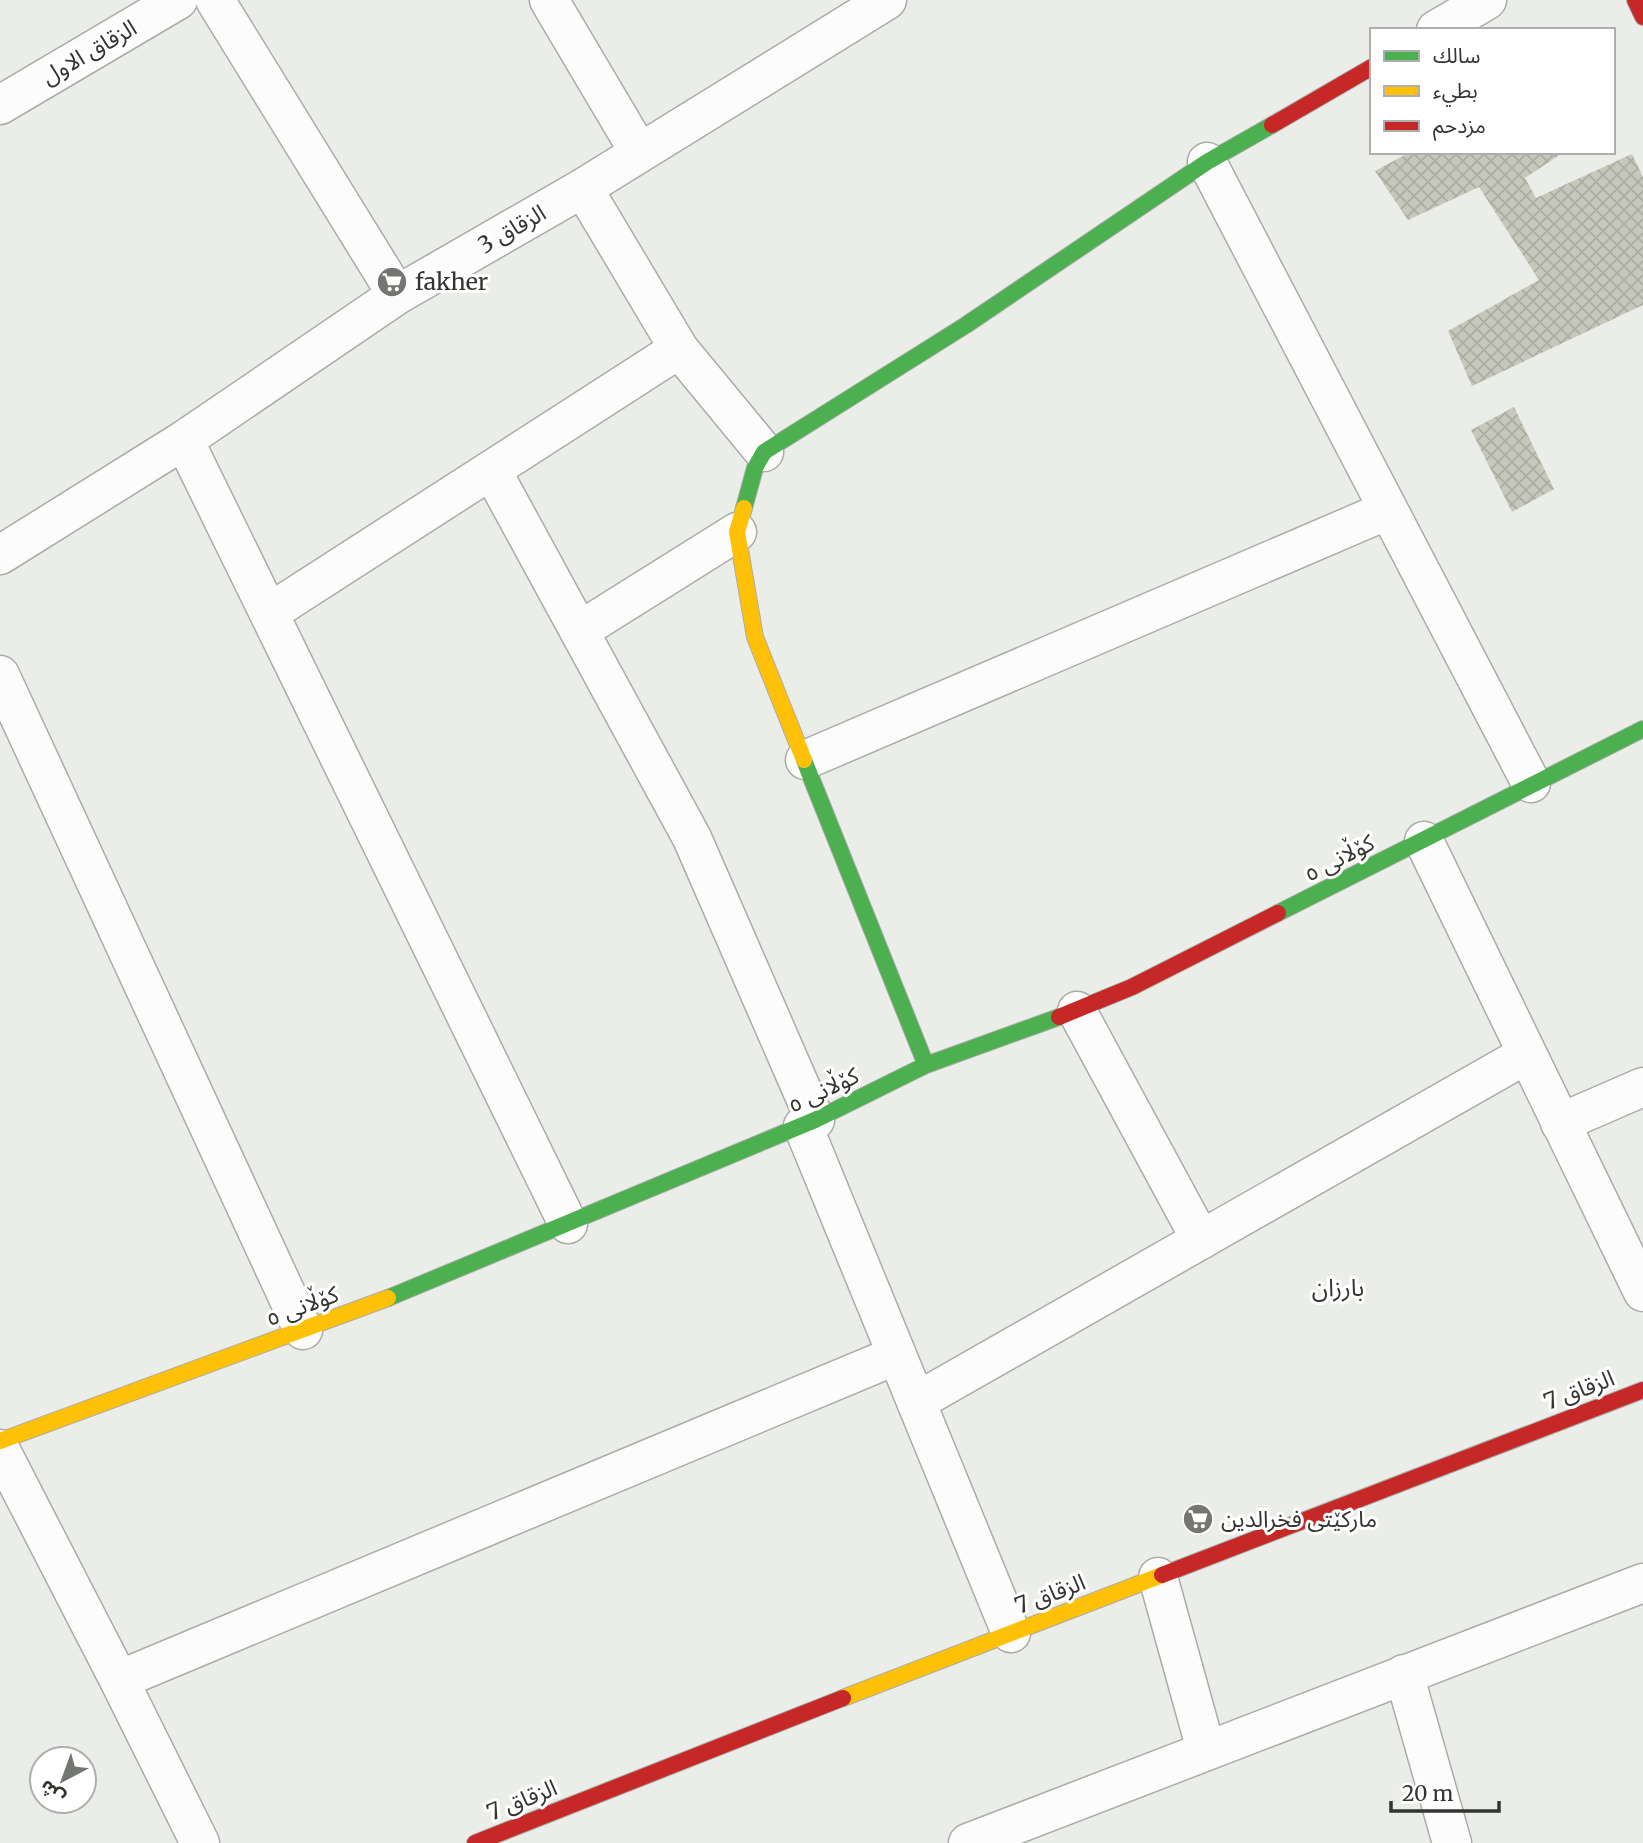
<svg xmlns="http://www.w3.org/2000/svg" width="1643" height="1843" font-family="Merriweather,'Noto Sans Arabic',serif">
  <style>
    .building { fill: url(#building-cross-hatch) }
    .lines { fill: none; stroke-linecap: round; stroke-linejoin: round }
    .street-casing { stroke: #aaaca8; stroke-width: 41 }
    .fast-casing { stroke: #aaaca8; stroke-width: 18 }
    .slow-casing { stroke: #aaaca8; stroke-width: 18 }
    .jam-casing { stroke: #aaaca8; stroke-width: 18 }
    .street { stroke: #fcfcfc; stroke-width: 38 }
    .fast { stroke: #4caf50; stroke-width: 16 }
    .slow { stroke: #ffc107; stroke-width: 16 }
    .jam { stroke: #c62828; stroke-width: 16 }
    .labels { text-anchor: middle; stroke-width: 6; stroke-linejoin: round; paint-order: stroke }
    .street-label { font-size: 23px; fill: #333531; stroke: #fff }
    .poi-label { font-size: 23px; fill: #333531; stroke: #fff; text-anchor: start }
    .neighbourhood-label { font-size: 24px; fill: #333531; stroke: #fff }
  </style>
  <defs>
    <pattern id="building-cross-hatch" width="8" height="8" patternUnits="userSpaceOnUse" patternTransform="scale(1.75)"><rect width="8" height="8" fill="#c7c8bc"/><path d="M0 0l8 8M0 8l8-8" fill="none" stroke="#abaca2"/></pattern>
  </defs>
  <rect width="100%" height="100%" fill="#ebeee8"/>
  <!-- building -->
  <path class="building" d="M1410,152H1564L1525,178L1536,198L1632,154L1643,177V305L1472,386L1448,331L1539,280L1479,187L1408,220L1375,171Z
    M1514,407L1554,489L1512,512L1471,430Z"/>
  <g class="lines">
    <!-- street casing -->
    <g class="street-casing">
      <path id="street" d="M215,0L397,295
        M549,0L639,152
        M1436,30L1487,0
        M0,105L178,0
        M1207,162L1531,783
        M583,188L679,349L764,452
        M184,440L568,1224
        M492,471L692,838L815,1120
        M0,555L184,440L397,295L583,188L887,0
        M269,613L679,349
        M579,631L737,532
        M0,675L303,1330
        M805,760L1388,510
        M1424,841L1643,1292
        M1077,1011L1201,1240
        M1560,1123L1643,1087
        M803,1126L1011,1633
        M916,1402L1527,1054
        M0,1449L119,1680L200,1843
        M1158,1577L1206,1750
        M1404,1674L1452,1843
        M119,1680L897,1355
        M968,1843L1643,1583"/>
    </g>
    <!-- fast casing -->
    <g class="fast-casing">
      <path id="fast" d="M744,508L755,468L764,452L966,325L1207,162L1272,125
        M804,760L926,1065
        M1278,913L1643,729
        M388,1298L815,1120L926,1065L1059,1017"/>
    </g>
    <!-- slow casing -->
    <g class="slow-casing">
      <path id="slow" d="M744,508L737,532L755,637L804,760
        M0,1441L388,1298
        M843,1698L1162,1575"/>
    </g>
    <!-- jam casing -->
    <g class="jam-casing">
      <path id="jam" d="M1635,0L1643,17
        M1272,125L1372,67
        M1059,1017L1132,987L1278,913
        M1162,1575L1643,1390
        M475,1843L843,1698"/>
    </g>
    <!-- street -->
    <use href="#street" class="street"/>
    <!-- fast -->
    <use href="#fast" class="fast"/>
    <!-- slow -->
    <use href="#slow" class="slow"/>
    <!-- jam -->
    <use href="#jam" class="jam"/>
  </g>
  <!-- icons -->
  <defs>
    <g id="supermarket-disc" transform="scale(1.575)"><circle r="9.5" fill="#737671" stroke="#fff"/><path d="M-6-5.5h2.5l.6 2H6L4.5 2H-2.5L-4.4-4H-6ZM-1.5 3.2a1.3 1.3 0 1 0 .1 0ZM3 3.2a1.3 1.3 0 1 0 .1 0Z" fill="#fff"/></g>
  </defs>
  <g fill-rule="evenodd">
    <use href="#supermarket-disc" x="392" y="282"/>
    <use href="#supermarket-disc" x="1198" y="1519"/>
  </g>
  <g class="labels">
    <!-- street labels -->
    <g class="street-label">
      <text transform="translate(89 52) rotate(-30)" y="8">الزقاق الاول</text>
      <text transform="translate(512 229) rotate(-30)" y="8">الزقاق 3</text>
      <text transform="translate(1339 858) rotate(-27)" y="8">کۆڵانی ٥</text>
      <text transform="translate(823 1090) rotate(-25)" y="8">کۆڵانی ٥</text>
      <text transform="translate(302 1306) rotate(-20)" y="8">کۆڵانی ٥</text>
      <text transform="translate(1579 1390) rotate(-21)" y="8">الزقاق 7</text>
      <text transform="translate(1050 1594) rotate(-21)" y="8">الزقاق 7</text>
      <text transform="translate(522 1800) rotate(-22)" y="8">الزقاق 7</text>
    </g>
    <!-- poi labels -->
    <g class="poi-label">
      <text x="415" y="290">fakher</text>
      <text x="1221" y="1527">مارکێتی فخرالدین</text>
    </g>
    <!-- neighbourhood labels -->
    <g class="neighbourhood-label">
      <text x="1338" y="1296">بارزان</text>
    </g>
  </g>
  <!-- legend -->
  <rect x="1370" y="28" width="245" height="126" fill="#ffffff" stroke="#adaead" stroke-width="2"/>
  <rect x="1384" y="51" width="35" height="10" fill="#4caf50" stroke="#adaead" stroke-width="2"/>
  <text x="1433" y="63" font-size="21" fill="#333531">سالك</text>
  <rect x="1384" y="86" width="35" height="10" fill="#ffc107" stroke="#adaead" stroke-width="2"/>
  <text x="1433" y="98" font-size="21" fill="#333531">بطيء</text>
  <rect x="1384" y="121" width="35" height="10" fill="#c62828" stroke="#adaead" stroke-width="2"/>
  <text x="1433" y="133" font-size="21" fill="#333531">مزدحم</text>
  <!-- north arrow -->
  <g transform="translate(63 1780) rotate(221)"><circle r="33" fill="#ffffff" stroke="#adaead" stroke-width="2"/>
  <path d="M0-5L12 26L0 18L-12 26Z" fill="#737671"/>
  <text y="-10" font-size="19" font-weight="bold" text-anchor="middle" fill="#333531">ش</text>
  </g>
  <!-- scale -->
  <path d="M1391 1801v10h108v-10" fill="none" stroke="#333531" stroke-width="3.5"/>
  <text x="1402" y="1801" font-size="21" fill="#333531" stroke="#ffffff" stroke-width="5" paint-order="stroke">20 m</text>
</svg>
